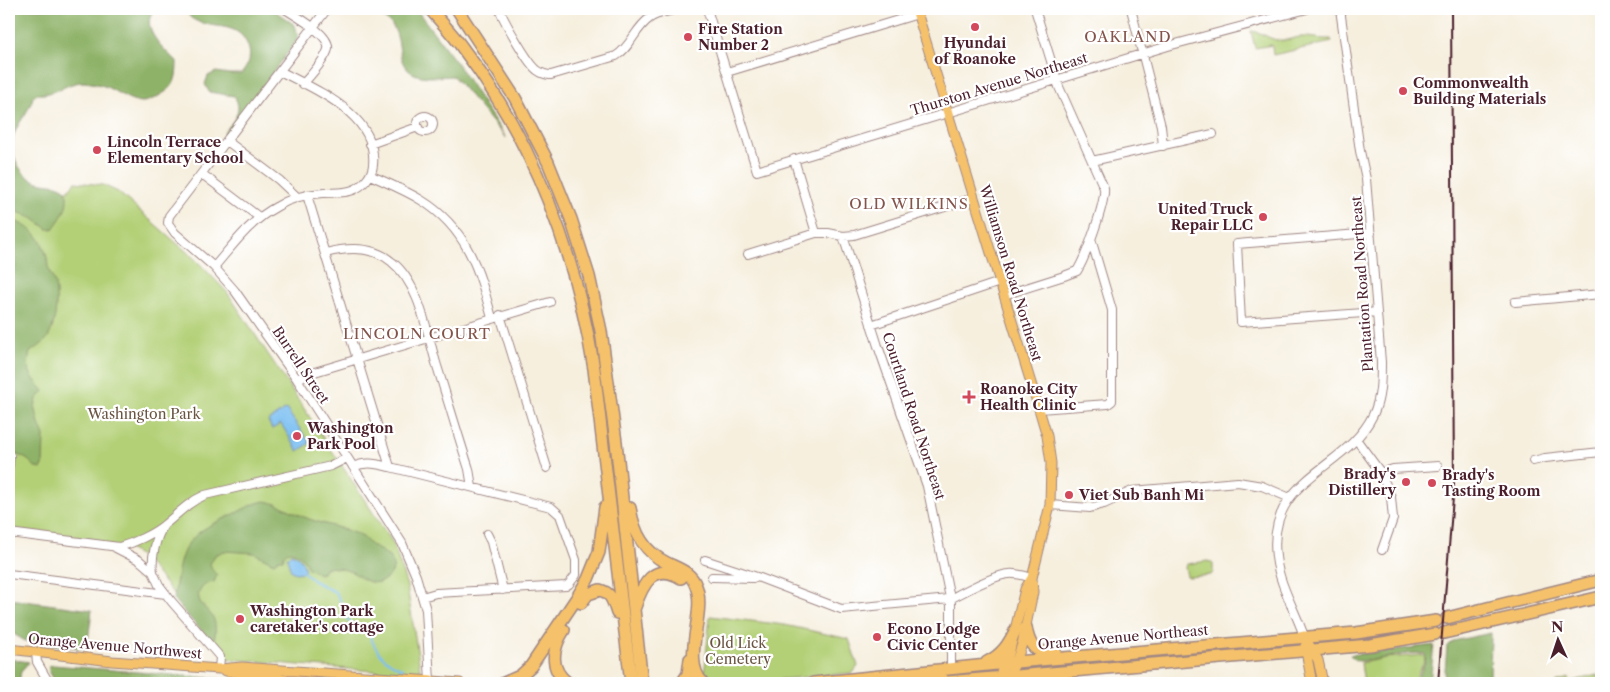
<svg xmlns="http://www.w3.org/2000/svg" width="1610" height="692" font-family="'Libre Caslon Text',serif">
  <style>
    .green { fill: #b3d077; stroke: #7e7851 }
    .forest { fill: #8eb268; stroke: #6c684a }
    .water { fill: #7cbff2; stroke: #636f8e }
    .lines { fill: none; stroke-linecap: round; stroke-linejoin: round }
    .stream { stroke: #7cbff2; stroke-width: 2 }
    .minor-casing { stroke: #a08784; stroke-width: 10 }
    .major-casing { stroke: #a08784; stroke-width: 11 }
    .highway-casing { stroke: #a08784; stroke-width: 14 }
    .minor { stroke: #fff; stroke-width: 8 }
    .major { stroke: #f5c16b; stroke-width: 9 }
    .highway { stroke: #f5c16b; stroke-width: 11 }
    .rail { stroke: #4a1f2b; stroke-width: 2 }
    .poi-dot { fill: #d1495b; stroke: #fff; stroke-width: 2 }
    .labels { text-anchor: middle; stroke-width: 4.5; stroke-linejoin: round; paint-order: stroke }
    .poi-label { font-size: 14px; font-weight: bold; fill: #4a1f2b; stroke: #fff; text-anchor: start }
    .street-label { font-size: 14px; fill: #4a1f2b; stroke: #fff }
    .park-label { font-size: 14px; fill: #6a5442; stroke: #fff }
    .neighbourhood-label { font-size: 15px; letter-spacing: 1px; fill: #84544b; stroke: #fff }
  </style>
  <rect width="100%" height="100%" fill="#fff"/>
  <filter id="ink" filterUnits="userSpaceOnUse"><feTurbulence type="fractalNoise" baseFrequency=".02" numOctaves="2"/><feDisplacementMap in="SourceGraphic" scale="10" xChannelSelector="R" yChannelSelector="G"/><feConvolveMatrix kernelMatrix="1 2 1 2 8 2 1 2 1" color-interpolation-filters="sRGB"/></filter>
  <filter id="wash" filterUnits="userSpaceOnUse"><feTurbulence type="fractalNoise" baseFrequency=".0096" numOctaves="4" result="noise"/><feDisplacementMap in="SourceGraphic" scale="20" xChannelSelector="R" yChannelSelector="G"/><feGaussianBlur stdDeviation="1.12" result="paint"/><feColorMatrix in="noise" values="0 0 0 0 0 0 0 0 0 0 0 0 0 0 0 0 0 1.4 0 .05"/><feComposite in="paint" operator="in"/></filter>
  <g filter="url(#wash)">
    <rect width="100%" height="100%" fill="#f6efde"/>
    <!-- green -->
    <path class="green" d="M1251,31C1262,32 1267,38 1277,40C1285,42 1291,38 1300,37C1310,36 1320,40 1331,39L1332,42L1273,55L1272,45L1255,48Z
      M75,182L103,185L118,192L195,259L227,292L393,543L407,586L421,675L228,659L143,557L128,549L9,532V206L44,221Z
      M1208,561L1213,564V572L1211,575L1189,577L1187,576L1185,567L1187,564Z
      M710,616L785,625L849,639L858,666L853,673L737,683L715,682L704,677Z
      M1422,655L1425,657C1424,666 1416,674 1414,683H1364L1361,663L1385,658Z
      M1601,674V681L1589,683H1556L1569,678V682Z"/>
    <!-- forest -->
    <path class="forest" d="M9,9H154C139,29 164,49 177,62C177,74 176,86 165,92C159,96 151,101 143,102C132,103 115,90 104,86C99,84 91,83 85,82C68,81 55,96 37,94L33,97C30,110 20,120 15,132C8,149 17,172 33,180C45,186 55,181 66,190C70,207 62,216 53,229H48L34,219L9,208Z
      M184,9H272L295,25L298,36L295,43L226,136L223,133C233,122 244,111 234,96L209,92L205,84L208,76L216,72L229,74H241C248,66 251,59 249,49C240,18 211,32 191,18C188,15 186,11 184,9Z
      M370,9H416L456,62L506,138L453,76C430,77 404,82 400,52C399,44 397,32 392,25C387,19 377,14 370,9Z
      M9,219C31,227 41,234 47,258C48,262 47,266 49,270C50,275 54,279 55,284C58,299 56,333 43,343C39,347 34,349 30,352C25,371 32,377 44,391L37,399L35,406L39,424L44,436L43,465L41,469C34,468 33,464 28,460C23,456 15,454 9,452Z
      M265,501C283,504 298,516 315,521C331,526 347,529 363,537C367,540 369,545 374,547C383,552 398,559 392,572C390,576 385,580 380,582C369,585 361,577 352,572C345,569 333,567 326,567L323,573L319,574C316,572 311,570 308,568C306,565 307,563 304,560C299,553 285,545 283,559H279L274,563L254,553L224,551L215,555L210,564L213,571L217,575L214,582C209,583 204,584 201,589C192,602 210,609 214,620C216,626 216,638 212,643L174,600C180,550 182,536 230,516C243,510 250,504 265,501Z
      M9,599L92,610L87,649L25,641L9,631Z
      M1491,633L1490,683H1444L1447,647L1453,641Z
      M1434,645L1430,683H1416C1418,673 1428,663 1425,654C1406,650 1379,662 1360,661C1355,661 1353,658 1350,655Z
      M9,659L29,662L21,671L19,683H9Z
      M53,665L210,678L246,683H56L49,671V666Z"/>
    <!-- water -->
    <path class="water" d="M286,409L310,443L298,451L281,424L272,429L268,421Z
      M291,553C299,555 306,564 304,572L296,573L291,571L287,558Z"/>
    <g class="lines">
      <!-- stream -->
      <path class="stream" d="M302,571L314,581L335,592L340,600L347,619L352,624L368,631C375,651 383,661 403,669"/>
    </g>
  </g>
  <g filter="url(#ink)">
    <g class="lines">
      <!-- minor casing -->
      <g class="minor-casing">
        <path id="minor" d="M285,9C296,16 331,35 328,49C326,59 310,76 303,84
          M327,9L169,216L168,223L175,233L214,267L235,291L297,379L402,543L416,576L426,610L430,681
          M499,9C505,22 527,62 537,70C541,73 546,75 551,75L616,56C631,47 635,28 650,18C657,13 668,12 676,9
          M707,9L757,171L1168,46L1307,9
          M1131,9L1161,126L1163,146
          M727,72L918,14
          M417 124a8 8 0 1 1 16 0a8 8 0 1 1-16 0Z
          M227,141L279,180L297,197
          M370,144L418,127
          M794,159L816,233
          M1092,161L1213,134
          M202,174L259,217
          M370,175C387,183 405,190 421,200C467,228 479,270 492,318
          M307,195L390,467
          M1371,233L1237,244L1241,322L1377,312
          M843,236L878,346L927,486L951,603V668
          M326,253C349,247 373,246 392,262C420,284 427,334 437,366C448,401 458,435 469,469L472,487
          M748,254L816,233H828L843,236L854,235L974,198
          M214,267C233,245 250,221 276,207C290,198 306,194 323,193C332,192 343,194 353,190C363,186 372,176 373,165C378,114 315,90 280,71
          M1004,295L1064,276L1077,271C1085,259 1106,202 1104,188L1059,87L1035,9
          M1515,302L1601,294
          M500,315L547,468
          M871,325L1000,282
          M297,379L308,374L358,359L550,302
          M1039,409L1108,404L1112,401V310L1091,239
          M1356,439L1381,473L1391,497L1393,519L1382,550
          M1533,461L1545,458L1601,452
          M9,465L10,456
          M353,467C366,461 376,464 390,467L551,507L560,515L576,560V575L569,584L566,586L436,593L422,597
          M1381,473L1393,469L1438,466
          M1050,505L1090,508L1104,504L1132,491L1238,482L1262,486L1290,498
          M9,533L119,547C134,543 153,534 164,525C179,513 187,503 205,495L331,466L347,458
          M487,534L491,542L503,590
          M114,547L139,560L153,572L159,585L172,602L220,657L219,669
          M705,560L760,578L841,609L950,599C963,592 994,575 1009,574C1016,573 1025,576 1032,578
          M153,572C151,557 156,537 164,525
          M9,574L166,594
          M712,577L753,578
          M1304,636C1295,610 1279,584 1276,557C1266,477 1346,471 1373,415C1381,398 1381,380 1381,362L1366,179L1360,151L1340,9
          M36,653L37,662L49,683"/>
      </g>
      <!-- major casing -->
      <g class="major-casing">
        <path id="major" d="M916,9L1039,409L1047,436L1051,463L1050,505L1032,578L1033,592L1022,644L1016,662L1005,683
          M1304,636L1318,660L1323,683
          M1305,646L1312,683
          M9,649L112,661L219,669L242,667L460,683
          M226,671L287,680L319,683
          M997,681L1009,654L1025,589L1032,578"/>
      </g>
      <!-- highway casing -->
      <g class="highway-casing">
        <path id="highway" d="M430,9C441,22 454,35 464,50C534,142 576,255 594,369L631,683
          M457,9L515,98L548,162L571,219L589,276L601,331L616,442L642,683
          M630,508C634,533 644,552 667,563C679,569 691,572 696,586C707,613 680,660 703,683
          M581,603L588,594L600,590C612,593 613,602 617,613
          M635,607C642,585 654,561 681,578
          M1447,618L1601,580
          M1026,627C1029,646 1035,654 1055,652
          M564,630C553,647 548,669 568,683
          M1444,633L1601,597
          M987,662C1002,655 1009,644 1016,629
          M504,683L520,676L531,666L576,599L588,579L599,552L605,507
          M682,683L688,674L690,659
          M813,683L1016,662L1356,633L1436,621
          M889,683L942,678
          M935,683L1370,645L1435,634"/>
      </g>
      <!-- minor -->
      <use href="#minor" class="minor"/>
      <!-- major -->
      <use href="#major" class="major"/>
      <!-- highway -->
      <use href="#highway" class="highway"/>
      <!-- rail -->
      <path class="rail" d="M1438,683L1454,485L1451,9"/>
    </g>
  </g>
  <!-- markers -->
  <g class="poi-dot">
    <circle cx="975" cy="27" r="5"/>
    <circle cx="688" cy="37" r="5"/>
    <circle cx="1403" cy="91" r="5"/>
    <circle cx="97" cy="150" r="5"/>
    <circle cx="1263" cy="217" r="5"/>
    <path d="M966.5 389.5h5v5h5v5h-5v5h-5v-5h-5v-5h5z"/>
    <circle cx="297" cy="436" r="5"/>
    <circle cx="1406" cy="482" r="5"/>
    <circle cx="1432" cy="483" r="5"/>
    <circle cx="1069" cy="495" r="5"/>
    <circle cx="240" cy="619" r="5"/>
    <circle cx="877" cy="637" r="5"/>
  </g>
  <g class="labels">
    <!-- poi labels -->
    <g class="poi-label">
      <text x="698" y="34">Fire Station<tspan x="698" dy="16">Number 2</tspan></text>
      <text x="975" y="48" text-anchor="middle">Hyundai<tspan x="975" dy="16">of Roanoke</tspan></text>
      <text x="1413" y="88">Commonwealth<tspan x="1413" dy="16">Building Materials</tspan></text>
      <text x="107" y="147">Lincoln Terrace<tspan x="107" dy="16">Elementary School</tspan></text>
      <text x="1253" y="214" text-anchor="end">United Truck<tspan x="1253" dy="16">Repair LLC</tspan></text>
      <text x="980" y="394">Roanoke City<tspan x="980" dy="16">Health Clinic</tspan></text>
      <text x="307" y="433">Washington<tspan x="307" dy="16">Park Pool</tspan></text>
      <text x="1396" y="479" text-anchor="end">Brady's<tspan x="1396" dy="16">Distillery</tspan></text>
      <text x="1442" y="480">Brady's<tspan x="1442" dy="16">Tasting Room</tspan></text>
      <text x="1079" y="500">Viet Sub Banh Mi</text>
      <text x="250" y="616">Washington Park<tspan x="250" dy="16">caretaker's cottage</tspan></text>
      <text x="887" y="634">Econo Lodge<tspan x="887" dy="16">Civic Center</tspan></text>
    </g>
    <!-- street labels -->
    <g class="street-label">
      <text transform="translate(999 84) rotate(-17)" y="5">Thurston Avenue Northeast</text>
      <text transform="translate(1011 273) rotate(73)" y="5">Williamson Road Northeast</text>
      <text transform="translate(1362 284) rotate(-94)" y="5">Plantation Road Northeast</text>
      <text transform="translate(301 365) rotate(56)" y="5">Burrell Street</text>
      <text transform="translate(914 416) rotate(72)" y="5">Courtland Road Northeast</text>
      <text transform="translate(1123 637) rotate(-5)" y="5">Orange Avenue Northeast</text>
      <text transform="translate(115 646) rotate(5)" y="5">Orange Avenue Northwest</text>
    </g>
    <!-- park labels -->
    <g class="park-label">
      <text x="144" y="419">Washington Park</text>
      <text x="738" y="648">Old Lick<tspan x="738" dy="16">Cemetery</tspan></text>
    </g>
    <!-- neighbourhood labels -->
    <g class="neighbourhood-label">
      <text x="1128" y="42">OAKLAND</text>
      <text x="909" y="209">OLD WILKINS</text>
      <text x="417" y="339">LINCOLN COURT</text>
    </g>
  </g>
  <!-- margin -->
  <rect width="1610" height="692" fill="none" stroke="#fff" stroke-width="30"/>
  <!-- north arrow -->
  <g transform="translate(1558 640) rotate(357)" stroke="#ffffff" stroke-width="4" paint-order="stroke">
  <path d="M0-4L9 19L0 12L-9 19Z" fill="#4a1f2b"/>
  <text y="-8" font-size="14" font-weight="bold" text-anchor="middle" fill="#4a1f2b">N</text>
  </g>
</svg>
